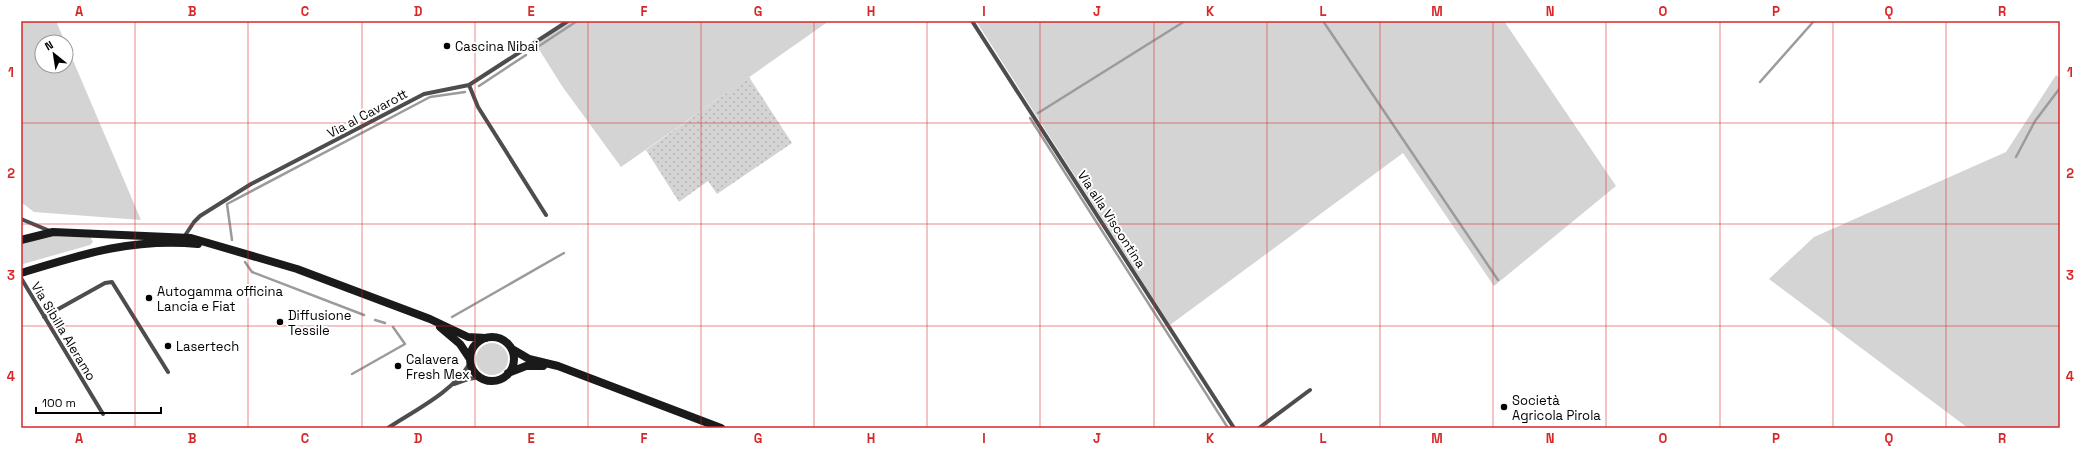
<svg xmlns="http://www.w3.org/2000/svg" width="2081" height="449" font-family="'Space Grotesk',sans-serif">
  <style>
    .green { fill: #d4d4d4 }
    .garden { fill: url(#garden-dots) }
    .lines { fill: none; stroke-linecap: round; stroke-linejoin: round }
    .stream { stroke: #9b9b9b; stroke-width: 2.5 }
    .minor { stroke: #4d4d4d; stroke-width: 4 }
    .secondary { stroke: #1a1a1a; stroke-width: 8 }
    .grid { fill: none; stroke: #d62828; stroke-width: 1; stroke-opacity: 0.55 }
    .poi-dot { fill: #000; stroke: #fff; stroke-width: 1.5 }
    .labels { text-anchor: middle; stroke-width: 4; stroke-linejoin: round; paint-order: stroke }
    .poi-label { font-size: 13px; fill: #000; stroke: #fff; text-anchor: start }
    .street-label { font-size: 13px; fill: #000; stroke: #fff }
    .neatline { fill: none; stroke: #d62828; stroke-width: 1.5 }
    .grid-label { font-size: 13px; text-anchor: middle; font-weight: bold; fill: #d62828 }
  </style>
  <defs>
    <pattern id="garden-dots" width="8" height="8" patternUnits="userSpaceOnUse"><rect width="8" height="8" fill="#d4d4d4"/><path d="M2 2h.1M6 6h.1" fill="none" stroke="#b4b4b4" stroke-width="1.8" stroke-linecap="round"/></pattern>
  </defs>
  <rect width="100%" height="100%" fill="#fff"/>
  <!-- green -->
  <path class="green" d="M21,21H56L65,42H42V66H66V44L141,220L34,212L21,202Z
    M570,21H829L621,167L562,86L535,43Z
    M976,21H1504L1616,186L1494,286L1403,153L1170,325Z
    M2056,75L2060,78V428H1968L1769,279L1814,237L2006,152Z
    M21,235L90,236L93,242L90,245L23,264L21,260Z
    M476 359a16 16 0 1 1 32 0a16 16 0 1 1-32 0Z"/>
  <!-- garden -->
  <path class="garden" d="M749,77L792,143L717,194L708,181L679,202L646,150Z"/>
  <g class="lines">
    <!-- stream -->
    <path class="stream" d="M1323,21L1498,280
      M533,50L577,21
      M1760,82L1814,21
      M479,86L526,55
      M1038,113L1185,21
      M1030,118L1228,428
      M2016,157L2035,121L2060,88
      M232,240L227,204L430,97L465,92
      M245,262L252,272L364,315
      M452,317L564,253
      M375,320L385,323
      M352,374L405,344L393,327"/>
    <!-- minor -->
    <path class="minor" d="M972,21L1234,428
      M469,85L478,107L546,215
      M21,219L50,231
      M184,237L194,222L200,216L251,184L424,94L469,85L568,21
      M21,278L103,414
      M44,317L105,283L112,282L168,372
      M454,384L468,379L481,377
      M388,428C415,410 453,392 470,363
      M1259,428L1310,390"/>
    <!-- secondary -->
    <path class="secondary" d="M21,240L53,232L191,238L297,269L430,319L468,337L486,338
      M21,273C83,254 132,238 198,244
      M440,327L460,344L470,359
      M470 359a22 22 0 1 1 44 0a22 22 0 1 1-44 0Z
      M512,349L529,359L558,366L721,428
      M508,373L526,366H543"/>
  </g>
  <!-- grid -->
  <path class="grid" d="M135,21V428M248,21V428M362,21V428M475,21V428M588,21V428M701,21V428M814,21V428M927,21V428M1040,21V428M1154,21V428M1267,21V428M1380,21V428M1493,21V428M1606,21V428M1720,21V428M1833,21V428M1946,21V428M21,123H2060M21,224H2060M21,326H2060"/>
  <!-- markers -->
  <g class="poi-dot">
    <circle cx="447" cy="46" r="4"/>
    <circle cx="149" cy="298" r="4"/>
    <circle cx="280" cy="322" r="4"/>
    <circle cx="168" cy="346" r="4"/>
    <circle cx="398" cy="366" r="4"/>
    <circle cx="1504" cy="407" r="4"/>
  </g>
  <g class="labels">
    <!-- poi labels -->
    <g class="poi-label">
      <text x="455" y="51">Cascina Nibai</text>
      <text x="157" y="296">Autogamma officina<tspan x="157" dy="15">Lancia e Fiat</tspan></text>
      <text x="288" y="320">Diffusione<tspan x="288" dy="15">Tessile</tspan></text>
      <text x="176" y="351">Lasertech</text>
      <text x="406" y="364">Calavera<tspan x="406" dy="15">Fresh Mex</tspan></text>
      <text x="1512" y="405">Società<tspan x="1512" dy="15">Agricola Pirola</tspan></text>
    </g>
    <!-- street labels -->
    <g class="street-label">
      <text transform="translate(367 113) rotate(-28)" y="5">Via al Cavarott</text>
      <text transform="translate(1112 219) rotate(57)" y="5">Via alla Viscontina</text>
      <text transform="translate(64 331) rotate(59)" y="5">Via Sibilla Aleramo</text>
    </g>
  </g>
  <!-- border -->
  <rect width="2081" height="449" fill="none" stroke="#ffffff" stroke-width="44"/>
  <!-- north arrow -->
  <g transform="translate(54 54) rotate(330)"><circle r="19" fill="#ffffff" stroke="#999999"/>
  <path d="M0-3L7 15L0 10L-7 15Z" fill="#000000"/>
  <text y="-6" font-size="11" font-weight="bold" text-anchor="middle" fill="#000000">N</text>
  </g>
  <!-- scale -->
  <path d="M36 407v6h125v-6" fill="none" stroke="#000000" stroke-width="2"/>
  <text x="42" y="407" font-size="12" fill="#000000" stroke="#ffffff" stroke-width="3" paint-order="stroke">100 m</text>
  <rect x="22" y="22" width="2037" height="405" class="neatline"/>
  <g class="grid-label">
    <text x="79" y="16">A</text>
    <text x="192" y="16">B</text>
    <text x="305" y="16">C</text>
    <text x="418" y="16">D</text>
    <text x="531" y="16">E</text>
    <text x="644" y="16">F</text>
    <text x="758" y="16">G</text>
    <text x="871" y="16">H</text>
    <text x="984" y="16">I</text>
    <text x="1097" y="16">J</text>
    <text x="1210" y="16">K</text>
    <text x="1323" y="16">L</text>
    <text x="1437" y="16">M</text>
    <text x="1550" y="16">N</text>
    <text x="1663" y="16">O</text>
    <text x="1776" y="16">P</text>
    <text x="1889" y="16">Q</text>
    <text x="2002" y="16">R</text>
    <text x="11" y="77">1</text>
    <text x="2070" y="77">1</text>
    <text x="11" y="178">2</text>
    <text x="2070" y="178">2</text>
    <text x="11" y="280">3</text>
    <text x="2070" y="280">3</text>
    <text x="11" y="381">4</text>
    <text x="2070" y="381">4</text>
    <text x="79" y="443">A</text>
    <text x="192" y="443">B</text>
    <text x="305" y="443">C</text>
    <text x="418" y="443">D</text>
    <text x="531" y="443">E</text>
    <text x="644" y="443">F</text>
    <text x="758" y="443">G</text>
    <text x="871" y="443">H</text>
    <text x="984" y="443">I</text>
    <text x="1097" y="443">J</text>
    <text x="1210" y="443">K</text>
    <text x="1323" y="443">L</text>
    <text x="1437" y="443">M</text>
    <text x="1550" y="443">N</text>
    <text x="1663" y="443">O</text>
    <text x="1776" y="443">P</text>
    <text x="1889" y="443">Q</text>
    <text x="2002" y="443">R</text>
  </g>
</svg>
